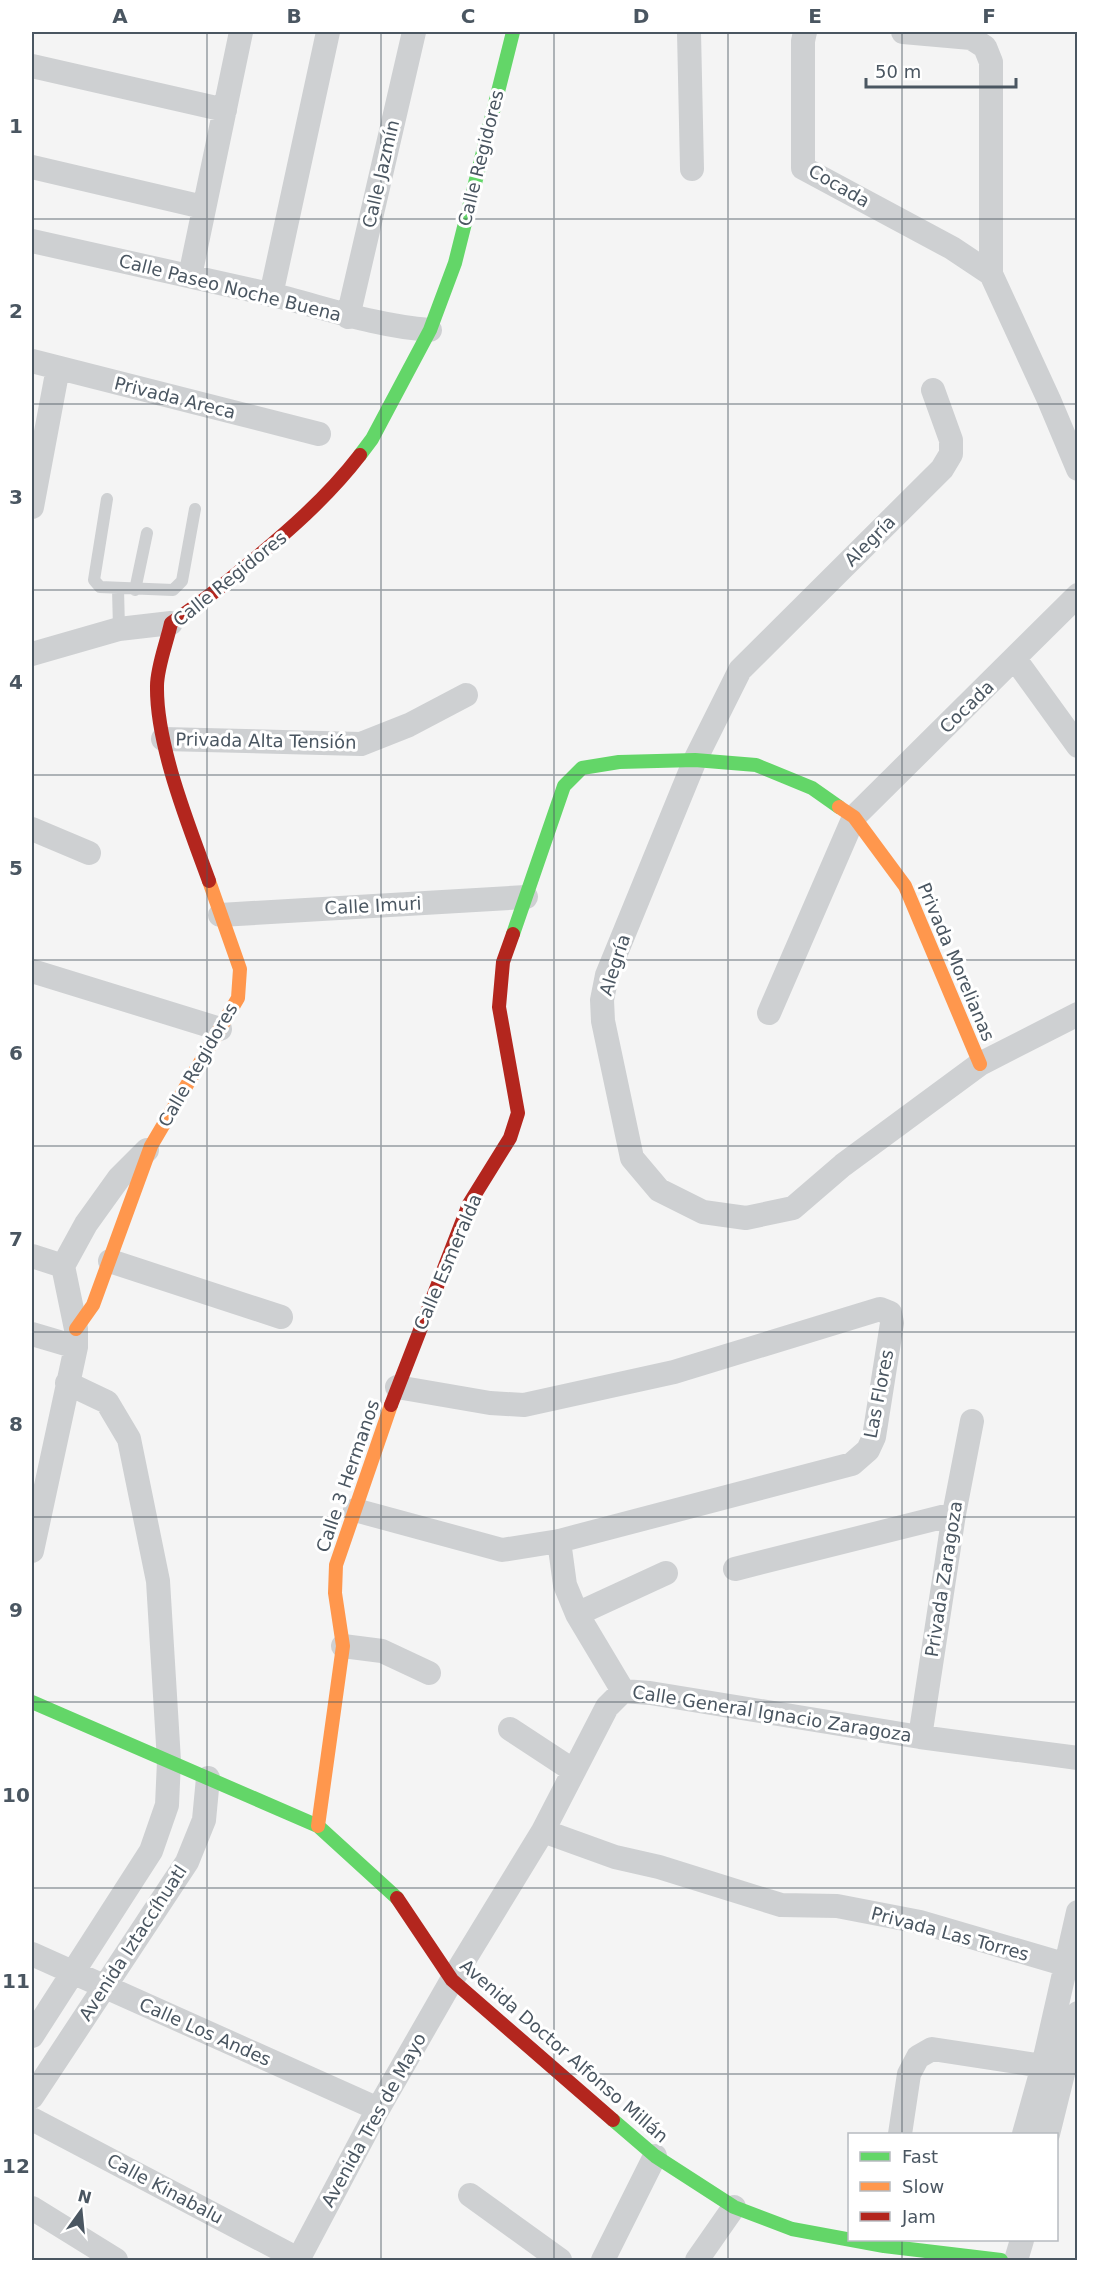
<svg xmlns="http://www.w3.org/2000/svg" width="1109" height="2292" font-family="'DejaVu Sans',sans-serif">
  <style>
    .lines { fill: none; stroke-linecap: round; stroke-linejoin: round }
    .lane { stroke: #ced0d2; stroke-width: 12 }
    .street { stroke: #ced0d2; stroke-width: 24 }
    .fast { stroke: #63d668; stroke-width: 14 }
    .slow { stroke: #ff974d; stroke-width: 14 }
    .jam { stroke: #b3261e; stroke-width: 14 }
    .grid { fill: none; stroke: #4a5661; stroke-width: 1.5; stroke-opacity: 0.55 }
    .labels { text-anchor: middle; stroke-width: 6; stroke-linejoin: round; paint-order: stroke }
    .street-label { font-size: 18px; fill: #4a5661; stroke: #fff }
    .neatline { fill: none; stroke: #4a5661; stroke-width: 2 }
    .grid-label { font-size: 20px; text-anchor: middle; font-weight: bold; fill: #4a5661 }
  </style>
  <rect width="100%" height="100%" fill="#f4f4f4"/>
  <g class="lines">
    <!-- lane -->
    <path class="lane" d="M107,499L94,580L100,587L173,590L182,581L195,509
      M118,589L119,629
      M135,590L147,533"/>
    <!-- street -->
    <path class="street" d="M689,32L692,169
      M805,32L803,41V168L952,248L991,274
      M903,32L971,38L985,47L991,62V274L1049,400L1078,469
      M32,66L225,110
      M32,167L203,207
      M32,241C111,259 190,276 269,294C323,307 374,326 430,330
      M190,276L241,32
      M271,295L328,32
      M348,317L414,32
      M32,361L319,434
      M933,390L951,440V454L942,469L740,670L695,760L607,975L602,1000L603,1021L632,1158L659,1190L703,1212L746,1218L793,1208L843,1165L980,1064L1078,1014
      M32,507L58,368
      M32,654L119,629L171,623
      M1015,659L1078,746
      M163,739L361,744L409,725L466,695
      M32,829L89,853
      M220,915L526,897
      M32,971L220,1029
      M769,1013L854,817L1078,595
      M32,1256L63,1266
      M110,1261L281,1317
      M32,1334L76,1347
      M355,1510L502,1550L559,1541L852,1464L868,1450L874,1437L892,1323L890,1313L880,1309L674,1372L524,1405L490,1403L397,1387
      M559,1541L565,1585L577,1614L623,1691
      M32,1551L76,1347V1329L63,1266L86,1224L119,1178L147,1150
      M735,1569L954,1514
      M577,1614L666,1573
      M343,1646L382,1651L429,1673
      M623,1691L650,1693L920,1737L1078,1758
      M510,1729L574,1771
      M920,1737L954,1514L972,1421
      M543,1831L615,1857L659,1867L781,1905L837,1906L920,1922L1067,1965L1078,1966
      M32,1954L378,2109
      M32,2036L151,1851L167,1805L169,1761L158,1581L129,1439L107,1402L67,1383
      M32,2097L187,1862L204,1820L208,1778
      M32,2119L300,2260
      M900,2134L909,2074L918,2057L932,2049L1043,2066
      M1024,2134L1043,2066L1078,1912
      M1048,2134L1078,2013
      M470,2195L560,2260
      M32,2208L116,2260
      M298,2260L378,2109L452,1980L543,1831L607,1707L623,1691
      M603,2260L655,2156
      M697,2260L734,2207
      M1016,2260L1022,2240"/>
    <!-- fast -->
    <path class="fast" d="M360,455L372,439L430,330L455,263L513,32
      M513,934L564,786L582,768L619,762L695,760L756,765L812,788L839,807
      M32,1702L318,1826L397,1898
      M613,2120L655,2156L734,2207L792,2229L884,2246L1001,2260"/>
    <!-- slow -->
    <path class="slow" d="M839,807L854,817L905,886L980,1064
      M76,1329L93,1305L151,1146L238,998L240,969L209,881
      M318,1826L343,1646L335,1593L336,1565L391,1405"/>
    <!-- jam -->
    <path class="jam" d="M209,881C189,826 156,745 157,686C157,667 167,642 171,623C197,606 221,587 245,567C286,533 327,498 360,455
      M391,1405L469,1204L510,1138L518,1113L499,1007L503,962L513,934
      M397,1898L452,1980L613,2120"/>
  </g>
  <!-- grid -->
  <path class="grid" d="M207,32V2260M381,32V2260M554,32V2260M728,32V2260M902,32V2134M32,219H1078M32,404H1078M32,590H1078M32,775H1078M32,960H1078M32,1146H1078M32,1332H1078M32,1517H1078M32,1702H1078M32,1888H1078M32,2074H1078M902,2240V2260"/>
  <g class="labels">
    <!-- street labels -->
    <g class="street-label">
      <text transform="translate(481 158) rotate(-76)" y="6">Calle Regidores</text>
      <text transform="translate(381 174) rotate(-77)" y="6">Calle Jazmín</text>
      <text transform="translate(839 186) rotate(30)" y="6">Cocada</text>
      <text transform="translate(230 288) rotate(14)" y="6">Calle Paseo Noche Buena</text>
      <text transform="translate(175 398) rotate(14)" y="6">Privada Areca</text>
      <text transform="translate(870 541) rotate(-45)" y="6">Alegría</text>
      <text transform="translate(230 579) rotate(-39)" y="6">Calle Regidores</text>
      <text transform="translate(967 707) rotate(-44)" y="6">Cocada</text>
      <text transform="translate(266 741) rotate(1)" y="6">Privada Alta Tensión</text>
      <text transform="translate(373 906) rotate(-3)" y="6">Calle Imuri</text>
      <text transform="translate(956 962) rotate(67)" y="6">Privada Morelianas</text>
      <text transform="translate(615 965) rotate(-72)" y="6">Alegría</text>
      <text transform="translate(198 1065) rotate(-60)" y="6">Calle Regidores</text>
      <text transform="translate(448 1262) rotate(-67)" y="6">Calle Esmeralda</text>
      <text transform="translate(879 1394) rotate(-79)" y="6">Las Flores</text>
      <text transform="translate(348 1476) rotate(-71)" y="6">Calle 3 Hermanos</text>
      <text transform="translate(944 1579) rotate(-81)" y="6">Privada Zaragoza</text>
      <text transform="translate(772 1714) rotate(9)" y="6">Calle General Ignacio Zaragoza</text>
      <text transform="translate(950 1934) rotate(15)" y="6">Privada Las Torres</text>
      <text transform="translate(133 1943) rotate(-57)" y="6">Avenida Iztaccíhuatl</text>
      <text transform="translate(205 2032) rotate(24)" y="6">Calle Los Andes</text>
      <text transform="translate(564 2051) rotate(41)" y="6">Avenida Doctor Alfonso Millán</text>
      <text transform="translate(374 2120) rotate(-61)" y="6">Avenida Tres de Mayo</text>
      <text transform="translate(165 2189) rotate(28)" y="6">Calle Kinabalu</text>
    </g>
  </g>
  <!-- border -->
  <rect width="1109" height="2292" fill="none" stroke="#ffffff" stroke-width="66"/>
  <!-- legend -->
  <rect x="848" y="2133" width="210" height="108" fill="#ffffff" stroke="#b7bbc0" stroke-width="1.5"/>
  <rect x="860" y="2152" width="30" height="9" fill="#63d668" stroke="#b7bbc0" stroke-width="1.5"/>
  <text x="902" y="2163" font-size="18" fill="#4a5661">Fast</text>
  <rect x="860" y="2182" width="30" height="9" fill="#ff974d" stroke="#b7bbc0" stroke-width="1.5"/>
  <text x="902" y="2193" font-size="18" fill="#4a5661">Slow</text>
  <rect x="860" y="2212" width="30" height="9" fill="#b3261e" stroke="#b7bbc0" stroke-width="1.5"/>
  <text x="902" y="2223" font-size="18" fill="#4a5661">Jam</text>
  <!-- north arrow -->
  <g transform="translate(81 2211) rotate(15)" stroke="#ffffff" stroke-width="4.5" paint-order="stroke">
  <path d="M0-4.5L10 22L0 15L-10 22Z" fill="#4a5661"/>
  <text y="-9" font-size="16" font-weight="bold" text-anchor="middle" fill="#4a5661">N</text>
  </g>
  <!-- scale -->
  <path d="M866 78v9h150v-9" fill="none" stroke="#4a5661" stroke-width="3"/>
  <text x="875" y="78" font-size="18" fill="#4a5661" stroke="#ffffff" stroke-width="4.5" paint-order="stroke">50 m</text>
  <rect x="33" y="33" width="1043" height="2226" class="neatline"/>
  <g class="grid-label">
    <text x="120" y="23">A</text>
    <text x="294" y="23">B</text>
    <text x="468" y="23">C</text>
    <text x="641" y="23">D</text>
    <text x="815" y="23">E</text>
    <text x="989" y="23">F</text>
    <text x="16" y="133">1</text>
    <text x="16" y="318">2</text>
    <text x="16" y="504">3</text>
    <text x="16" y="689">4</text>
    <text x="16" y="875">5</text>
    <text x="16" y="1060">6</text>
    <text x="16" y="1246">7</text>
    <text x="16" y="1431">8</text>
    <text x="16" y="1617">9</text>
    <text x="16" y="1802">10</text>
    <text x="16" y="1988">11</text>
    <text x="16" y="2173">12</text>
  </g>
</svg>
